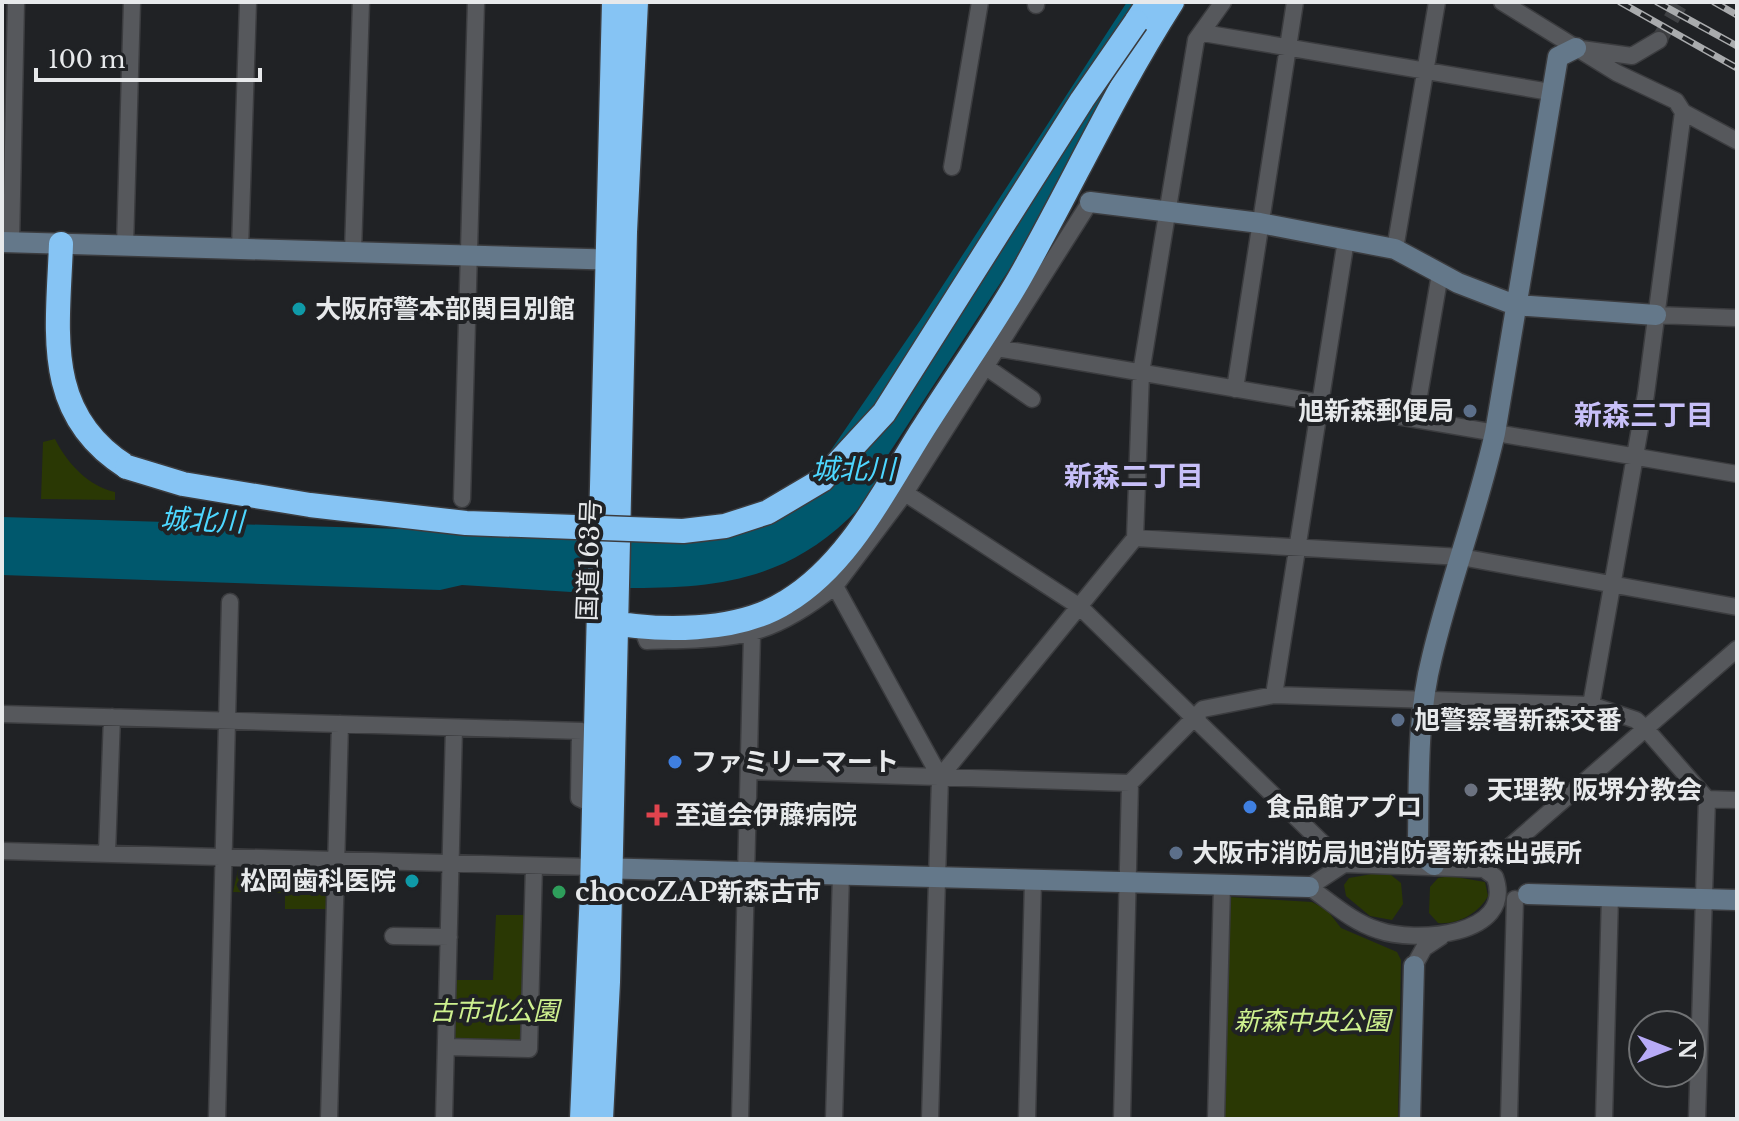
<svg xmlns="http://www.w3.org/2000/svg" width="1739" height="1121" font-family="'Libre Baskerville','Noto Sans JP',serif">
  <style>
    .green { fill: #2a3804 }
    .water { fill: #00586d }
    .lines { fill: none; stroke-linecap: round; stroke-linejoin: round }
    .street-tunnel { stroke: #3e4043; stroke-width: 16; stroke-dasharray: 16 8; stroke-linecap: butt }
    .street-casing { stroke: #3b3c3f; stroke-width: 19 }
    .secondary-casing { stroke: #3b3c3f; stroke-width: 23 }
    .highway-casing { stroke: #3b3c3f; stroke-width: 27 }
    .street { stroke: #56585c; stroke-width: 16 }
    .secondary { stroke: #64788a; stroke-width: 20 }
    .highway { stroke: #86c4f4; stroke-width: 24 }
    .rail-casing { stroke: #a9abad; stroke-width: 7 }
    .rail { stroke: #202225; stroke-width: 4; stroke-dasharray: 12; stroke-linecap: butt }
    .highway-bridge-casing { stroke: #3b3c3f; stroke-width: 27; stroke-linecap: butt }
    .highway-bridge { stroke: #86c4f4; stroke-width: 24 }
    .culture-dot { fill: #0f9aa8; stroke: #202225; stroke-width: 3 }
    .service-dot { fill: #5c6f8a; stroke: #202225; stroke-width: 3 }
    .shop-dot { fill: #3f7fe0; stroke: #202225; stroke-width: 3 }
    .worship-dot { fill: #6b7280; stroke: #202225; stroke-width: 3 }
    .health-dot { fill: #e0444e; stroke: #202225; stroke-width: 3 }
    .leisure-dot { fill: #2e9e5b; stroke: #202225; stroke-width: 3 }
    .labels { text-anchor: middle; stroke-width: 8; stroke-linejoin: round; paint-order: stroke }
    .poi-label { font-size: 26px; font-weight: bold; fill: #e7e9eb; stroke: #202225; text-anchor: start }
    .street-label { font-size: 26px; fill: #e7e9eb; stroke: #202225 }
    .park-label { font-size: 26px; font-style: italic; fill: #cef18f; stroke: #202225 }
    .neighbourhood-label { font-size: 28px; font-weight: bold; fill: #c7bff8; stroke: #202225 }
    .water-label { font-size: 28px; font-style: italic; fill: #4dd7ff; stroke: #202225 }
  </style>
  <rect width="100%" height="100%" fill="#202225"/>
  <!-- green -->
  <path class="green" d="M55,439C67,463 88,486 115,492V500L41,499L43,442Z
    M238,870L325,871L326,909H285V893L233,892Z
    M1372,874L1391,875L1401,883L1403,904L1392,920L1370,916L1346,896L1344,885L1349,878Z
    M1450,876L1485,882L1488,896C1479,913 1458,925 1438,923L1429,913L1430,887L1438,878Z
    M1229,897L1312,902L1327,910L1341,928L1397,952L1401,960L1398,1119H1223Z
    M496,915H528L525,1036L518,1044L455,1043L456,980H493Z"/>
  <!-- water -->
  <path class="water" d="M1127,2H1184L882,464C881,487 864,504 848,519C769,594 685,588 584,588L571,592L462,585L440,590L2,575V517L700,538L807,485L921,319Z"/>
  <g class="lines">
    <!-- street-tunnel -->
    <path class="street-tunnel" d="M1659,40L1681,2"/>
    <!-- street casing -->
    <g class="street-casing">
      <path id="street" d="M1502,2L1617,73L1676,101L1683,112L1737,141
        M1036,5V2
        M1203,33L1550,92
        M1581,49L1632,56L1659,40
        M952,167L980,2
        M11,243L16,2
        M125,246L132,2
        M240,249L248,2
        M1395,249L1437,2
        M353,252L361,2
        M1656,315L1737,318
        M997,348L1737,474
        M986,367L1032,399
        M1235,389L1295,2
        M1415,419L1440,274
        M905,493L1080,607L1344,864
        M462,499L476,2
        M1135,538L1461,557L1737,607
        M645,636L647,641C733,638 765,642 835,586
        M1274,695L1346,240
        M1591,705L1646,394L1683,112
        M2,714L582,731
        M580,731L579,798L592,804
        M750,771L1130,783
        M940,777L1135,538L1141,373L1169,202L1196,40L1223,2
        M1707,799L1737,800
        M2,851L592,867
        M107,853L112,717
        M1344,864L1484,869L1495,877C1516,937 1413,943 1378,930C1352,922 1331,902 1309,887Z
        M1484,869L1737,649
        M393,936L449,937
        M1414,966L1424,948L1442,936
        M446,1047L529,1049L534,866
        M217,1119L230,602
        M329,1119L340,724
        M444,1119L454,728
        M740,1119L752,634
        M834,1119L841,874
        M930,1119L940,777L835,586L905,493L1090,202
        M1027,1119L1033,880
        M1122,1119L1130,783L1203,709L1274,695L1591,705L1636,720L1645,728L1707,799L1697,1119
        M1216,1119L1222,885
        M1509,1119L1515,899
        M1604,1119L1610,896"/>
    </g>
    <!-- secondary casing -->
    <g class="secondary-casing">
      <path id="secondary" d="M1090,202L1260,223L1395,249L1458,283L1515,305L1656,315
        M2,242L622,260
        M1434,865L1425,858L1418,839C1419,779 1417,715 1432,657C1450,581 1478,509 1495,433L1558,57L1576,48
        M597,868L1309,887
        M1528,894L1737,900
        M1410,1119L1414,966"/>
    </g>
    <!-- highway casing -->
    <g class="highway-casing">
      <path id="highway" d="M1136,22L1149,2
        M61,244C58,331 42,414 127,467
        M602,621C658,632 737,633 786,602C848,565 884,491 921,432C953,381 989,331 1019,279C1071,187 1115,91 1172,2
        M582,1119L592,891L614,2
        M601,1119L608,982L625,232L636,2"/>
    </g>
    <!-- street -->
    <use href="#street" class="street"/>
    <!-- secondary -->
    <use href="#secondary" class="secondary"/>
    <!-- highway -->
    <use href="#highway" class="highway"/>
    <!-- rail casing -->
    <g class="rail-casing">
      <path id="rail" d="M1620,2L1737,68
        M1657,2L1737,46
        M1714,2L1737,15"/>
    </g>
    <!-- rail -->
    <use href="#rail" class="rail"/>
    <!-- highway-bridge casing -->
    <g class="highway-bridge-casing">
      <path id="highway-bridge" d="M127,467L183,484L310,505L466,523L683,531L725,526L768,512L822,480L884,413L1082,100L1136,22"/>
    </g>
    <!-- highway-bridge -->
    <use href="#highway-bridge" class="highway-bridge"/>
  </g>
  <!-- markers -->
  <g class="culture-dot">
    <circle cx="299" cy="309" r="8"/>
    <circle cx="412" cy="881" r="8"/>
  </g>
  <g class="service-dot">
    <circle cx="1470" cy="411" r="8"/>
    <circle cx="1398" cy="720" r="8"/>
    <circle cx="1176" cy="853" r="8"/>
  </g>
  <g class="shop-dot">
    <circle cx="675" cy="762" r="8"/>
    <circle cx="1250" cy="807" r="8"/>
  </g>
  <circle class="worship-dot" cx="1471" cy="790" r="8"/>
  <path class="health-dot" d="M653 803h8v8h8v8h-8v8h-8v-8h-8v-8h8z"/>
  <circle class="leisure-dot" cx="559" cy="892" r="8"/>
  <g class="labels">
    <!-- poi labels -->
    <g class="poi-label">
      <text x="315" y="318">大阪府警本部関目別館</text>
      <text x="1454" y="420" text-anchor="end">旭新森郵便局</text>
      <text x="1414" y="729">旭警察署新森交番</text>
      <text x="691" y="771">ファミリーマート</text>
      <text x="1487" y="799">天理教 阪堺分教会</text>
      <text x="1266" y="816">食品館アプロ</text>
      <text x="675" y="824">至道会伊藤病院</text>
      <text x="1192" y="862">大阪市消防局旭消防署新森出張所</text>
      <text x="396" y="890" text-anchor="end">松岡歯科医院</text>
      <text x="575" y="901">chocoZAP新森古市</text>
    </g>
    <!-- street labels -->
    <g class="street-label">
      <text transform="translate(589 560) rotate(-88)" y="9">国道163号</text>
    </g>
    <!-- park labels -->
    <g class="park-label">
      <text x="494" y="1020">古市北公園</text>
      <text x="1312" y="1030">新森中央公園</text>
    </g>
    <!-- neighbourhood labels -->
    <g class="neighbourhood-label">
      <text x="1644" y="425">新森三丁目</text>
      <text x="1134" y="486">新森二丁目</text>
    </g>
    <!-- water labels -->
    <g class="water-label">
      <text x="853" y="479">城北川</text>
      <text transform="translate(202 520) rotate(2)" y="10">城北川</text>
    </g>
  </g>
  <!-- border -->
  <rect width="1739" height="1121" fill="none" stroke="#e7e9eb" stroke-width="8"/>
  <!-- north arrow -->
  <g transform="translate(1667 1049) rotate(90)"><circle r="38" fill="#202225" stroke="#707274" stroke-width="2"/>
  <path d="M0-6L14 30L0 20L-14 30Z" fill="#b8abf7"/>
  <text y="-12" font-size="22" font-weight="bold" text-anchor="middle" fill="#e7e9eb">N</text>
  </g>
  <!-- scale -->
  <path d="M36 68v12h224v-12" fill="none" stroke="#e7e9eb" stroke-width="4"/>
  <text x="48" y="68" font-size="24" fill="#e7e9eb" stroke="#202225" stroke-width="6" paint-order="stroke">100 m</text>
</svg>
